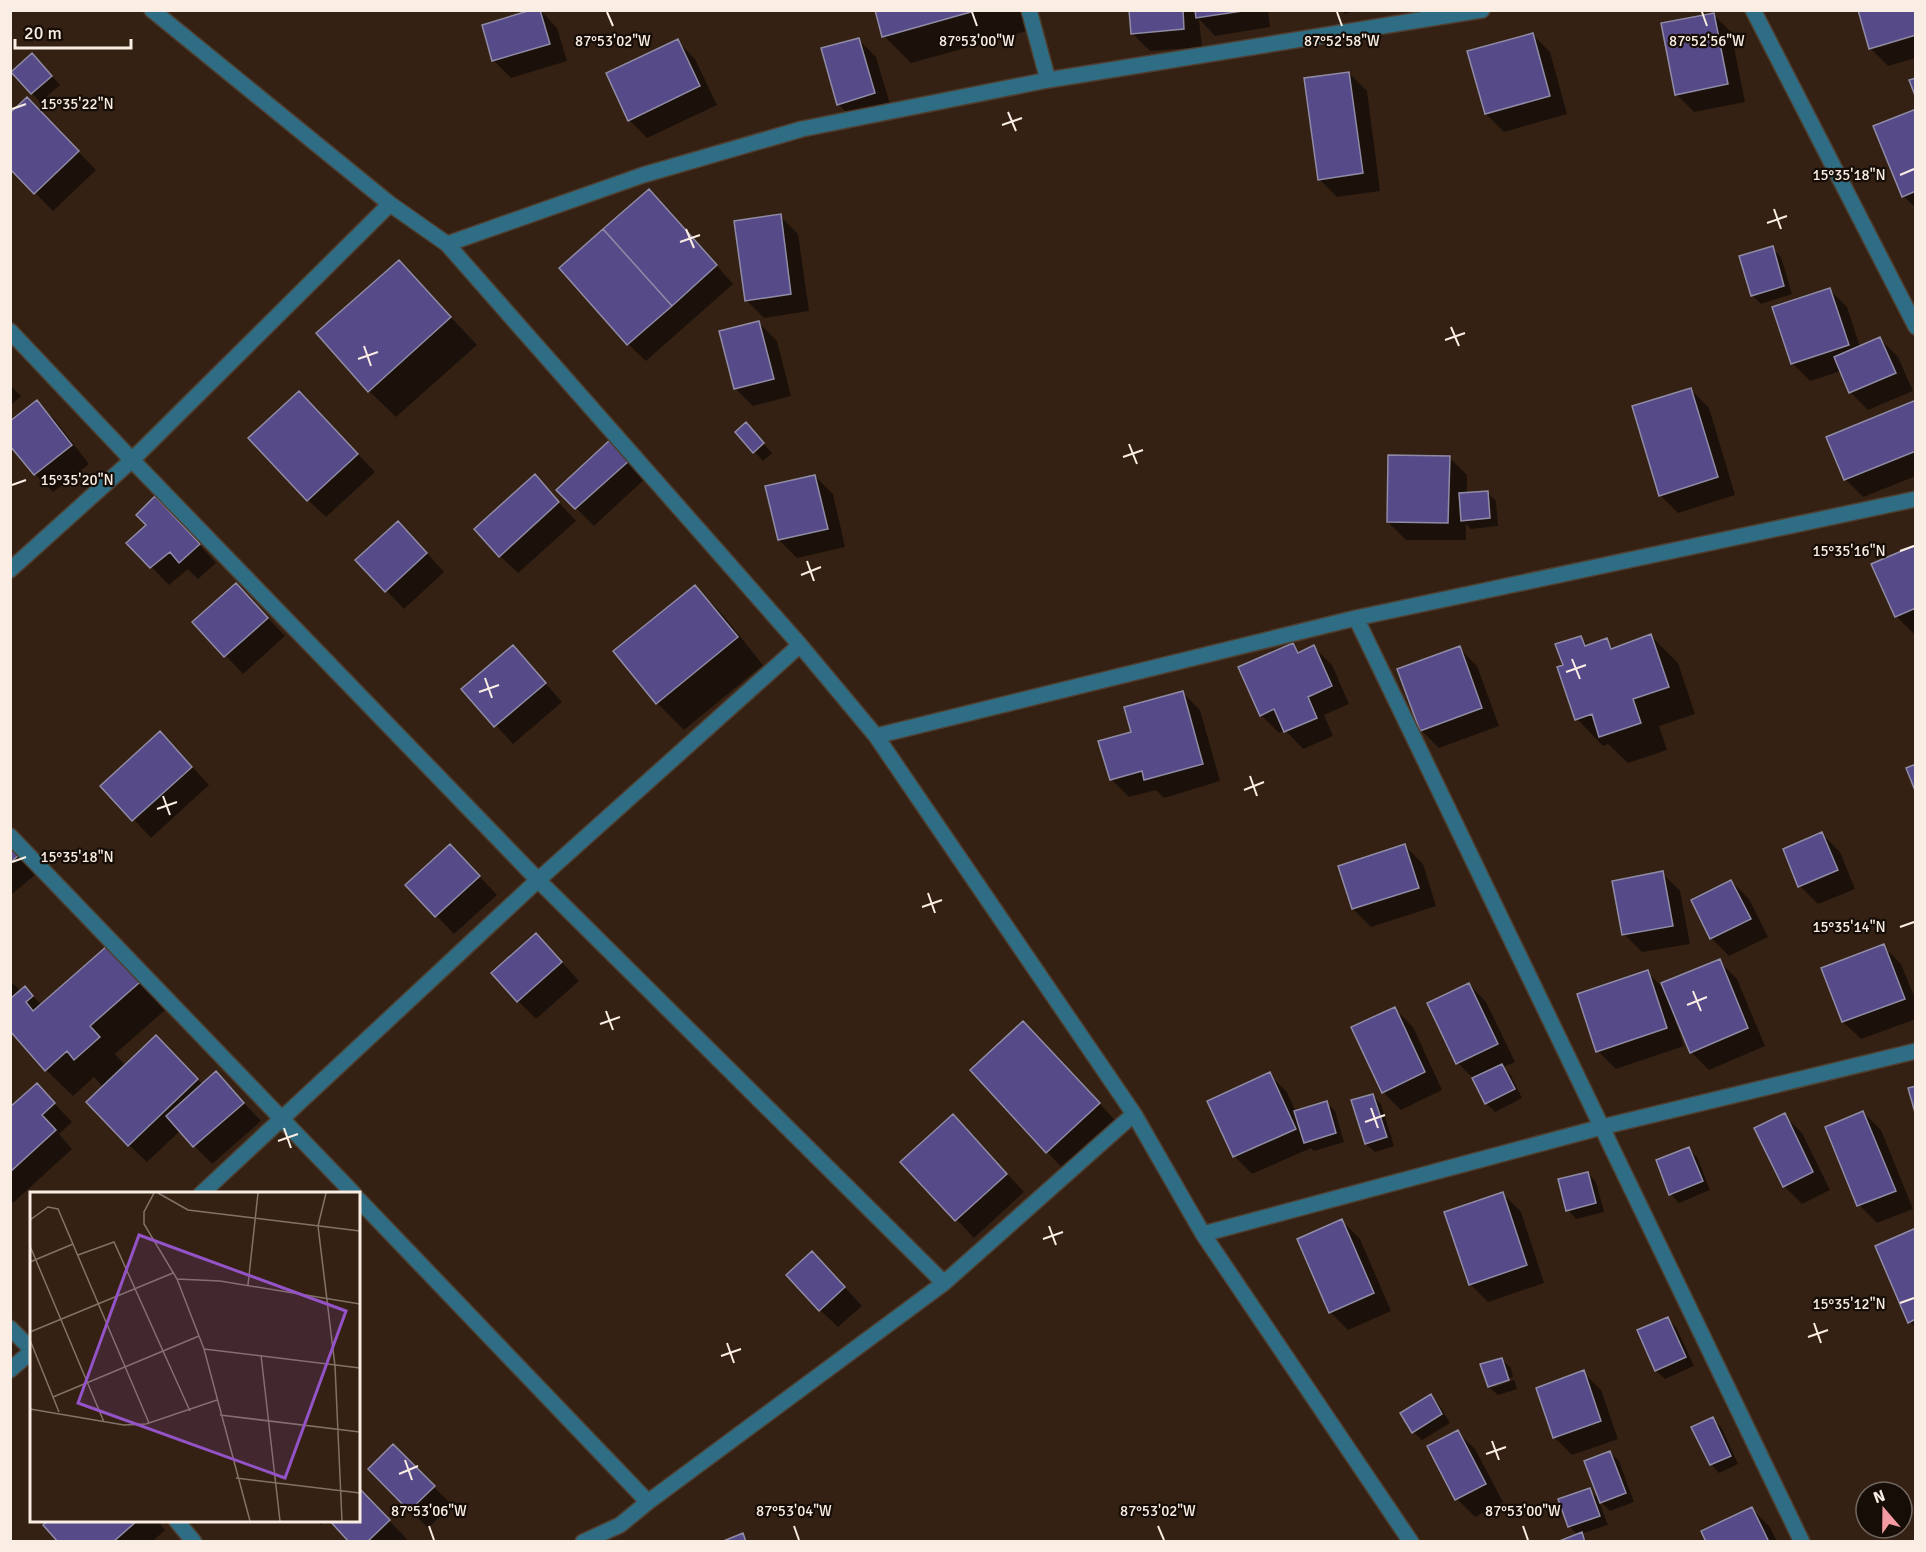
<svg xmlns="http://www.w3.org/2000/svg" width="1926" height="1552" font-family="Signika,sans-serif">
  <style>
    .shadow { fill: #0007 }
    .building { fill: #574a89; stroke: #908ca6; stroke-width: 1.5 }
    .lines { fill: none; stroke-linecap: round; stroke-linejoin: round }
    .minor-casing { stroke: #503e30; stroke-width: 18 }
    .minor { stroke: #2e6d83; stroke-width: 15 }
    .ticks { fill: none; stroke: #faede3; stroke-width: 2 }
    .inset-road { fill: none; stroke: #837366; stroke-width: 1.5 }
    .view { fill: #9453c6; fill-opacity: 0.15; stroke: #9453c6; stroke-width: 3 }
    .inset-edge { fill: none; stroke: #faede3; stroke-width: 3 }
    .ticks-label { font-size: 15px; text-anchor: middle; fill: #faede3; stroke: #160d07; stroke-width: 4.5; stroke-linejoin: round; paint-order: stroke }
  </style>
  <rect width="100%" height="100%" fill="#342113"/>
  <!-- shadow -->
  <path class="shadow" d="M540,10L557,28L567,61L511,78L493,60Z
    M877,10H1021L1027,31L911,63L884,36Z
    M1130,10H1268L1270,27L1215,36L1199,19L1202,47L1150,51L1132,33Z
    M1341,10H1357L1345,14Z
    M1713,14L1731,32L1745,102L1694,112L1676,94Z
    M1532,34L1550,52L1567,114L1504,132L1486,114L1469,52Z
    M1916,36V58L1888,66L1870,48L1880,44V47Z
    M858,39L876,57L892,111L856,122L838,104Z
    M677,41L695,59L717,105L647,138L629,120Z
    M41,64L60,85L40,102L13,73Z
    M1349,73L1367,91L1380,191L1337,197L1319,179Z
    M1916,110V208L1903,196Z
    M45,117L96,170L53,211L10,167Z
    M667,209L733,284L646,361L628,344Z
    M780,216L798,234L809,311L764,318L746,300Z
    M1772,248L1781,257L1792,294L1761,304L1752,295Z
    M399,262L477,345L396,417L369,391Z
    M1829,289L1847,307L1860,347L1880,339L1898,357L1913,391L1868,410L1850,392L1841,371L1810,381L1792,363Z
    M759,323L777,341L791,396L753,406L735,388Z
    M10,385L21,396L10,406Z
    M1691,390L1709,408L1735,495L1678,513L1660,495Z
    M37,402L55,420L89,464L53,492L35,474L10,444Z
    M1916,402V476L1863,497L1845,479Z
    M317,411L375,472L326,517L308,500Z
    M737,432L754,433L772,453L763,461Z
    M612,440L647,477L594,526L558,490Z
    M1449,457L1467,475V494L1488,493L1496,501L1498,526L1471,529L1466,524V540H1406L1388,522Z
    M535,476L576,521L518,573L500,556Z
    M815,476L833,494L845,547L797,558L779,540Z
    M173,516L216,563L198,579L188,569L169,585L128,543L148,526Z
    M416,541L444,572L404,609L357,560Z
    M1916,546V633L1914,634L1896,616Z
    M695,587L722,614L763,665L684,730L657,703L615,652Z
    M254,603L285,636L243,674L194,622Z
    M1651,636L1678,663L1695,714L1659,726L1667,750L1628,763L1608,744L1603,746L1577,719L1565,666L1580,637L1589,646L1606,640L1615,649Z
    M1293,645L1301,653L1314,647L1332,665L1349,704L1324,715L1333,736L1303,749L1285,730L1279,733L1261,715Z
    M513,647L562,702L513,744L463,689Z
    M1459,648L1477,666L1499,726L1439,748L1421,730Z
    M1182,692L1200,710L1220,781L1164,798L1156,790L1129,797L1111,779L1133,733Z
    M178,751L209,785L151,838L103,786Z
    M1822,834L1840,852L1855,889L1818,904L1800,886Z
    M10,845L37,873L10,896Z
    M1405,846L1423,864L1436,906L1371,927L1353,909Z
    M468,864L497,895L454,934L407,885Z
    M1662,873L1680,891L1690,944L1642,952L1624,934Z
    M1731,881L1749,899L1768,937L1729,956L1711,938Z
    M115,941L173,1003L115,1054L126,1066L174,1055L203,1085L216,1073L261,1121L212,1164L180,1131L147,1162L129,1145L103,1087L94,1077L73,1096L46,1070L10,1029L25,989L42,1005Z
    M1883,946L1901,964L1916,1001V1019L1861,1039L1843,1022Z
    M554,953L579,981L536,1019L518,1001Z
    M1719,961L1737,979L1765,1046L1709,1070L1691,1052L1677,1018L1675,1019L1684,1046L1616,1069L1598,1051L1647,972L1666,991Z
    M10,981L19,989L10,998Z
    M1469,984L1486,1002L1515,1062L1503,1067L1510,1074L1522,1098L1495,1112L1486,1103L1475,1080L1458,1063Z
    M1395,1009L1413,1027L1442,1090L1401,1110L1383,1092Z
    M1050,1050L1125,1131L1073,1179L1047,1152Z
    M1269,1074L1287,1092L1296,1112L1326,1102L1335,1111L1344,1142L1314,1151L1311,1148L1252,1174L1234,1156Z
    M1372,1095L1381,1104L1394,1146L1375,1152L1366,1144Z
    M54,1103L72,1122L59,1134L72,1149L13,1203L10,1201V1109Z
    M1863,1112L1881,1130L1913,1209L1877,1223L1859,1205L1827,1127Z
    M1784,1115L1802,1133L1830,1190L1802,1204L1784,1186Z
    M971,1134L1024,1192L974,1238L903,1162Z
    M1688,1149L1697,1157L1710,1190L1679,1203L1671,1194Z
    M1588,1173L1596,1182L1604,1212L1576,1219L1568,1210Z
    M1503,1194L1521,1212L1544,1283L1488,1302L1470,1284Z
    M1342,1221L1360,1239L1391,1311L1348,1330L1330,1312Z
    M1916,1230V1328L1910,1322Z
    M830,1271L862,1306L838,1327L820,1310Z
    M1667,1318L1676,1327L1694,1366L1665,1379L1656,1371L1639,1331Z
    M1502,1360L1511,1368L1513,1377L1492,1384V1388L1514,1380L1517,1389L1498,1395L1489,1387L1482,1365Z
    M1583,1372L1601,1390L1618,1439L1572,1455L1554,1437Z
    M1431,1396L1439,1405L1450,1423L1422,1440L1413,1432Z
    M1713,1419L1721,1427L1738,1464L1719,1473L1711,1464Z
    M1457,1432L1475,1449L1503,1502L1475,1517L1457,1499Z
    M393,1446L452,1505L428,1528L370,1469Z
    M1610,1452L1619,1461L1634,1502L1610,1511L1598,1499L1608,1525L1581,1534L1589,1542H1561L1578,1535L1569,1526L1589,1490L1602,1502Z
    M358,1486L361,1489L359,1490L407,1539L404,1542H351L358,1520Z
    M1752,1509L1770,1527L1777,1542H1708Z
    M51,1520H157L165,1530L152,1542H60Z
    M316,1520H326L321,1525Z"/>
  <!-- building -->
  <path class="building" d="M531,10H540L550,44L492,61L482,25Z
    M875,10H978L882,37Z
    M1129,10H1183L1184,29L1131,34Z
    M1195,10H1249L1196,18Z
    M1858,10H1916V35L1869,49Z
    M1714,13L1728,84L1675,95L1661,23Z
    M1533,33L1550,96L1485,114L1467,51Z
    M859,38L875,93L837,105L821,48Z
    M678,39L700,86L628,121L606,73Z
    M32,53L52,76L31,94L11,72Z
    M1349,72L1363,173L1318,180L1304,78Z
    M1916,78V98L1909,80Z
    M27,97L79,151L34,194L10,169V113Z
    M1916,109V191L1902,197L1873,126Z
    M649,189L717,265L672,306L603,229Z
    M781,214L791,294L745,301L734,221Z
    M603,229L672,306L627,345L559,268Z
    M1773,246L1784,286L1751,296L1739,256Z
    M399,260L451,317L368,392L316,333Z
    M1830,288L1849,345L1791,364L1772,307Z
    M759,321L774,379L734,389L719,331Z
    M1880,337L1896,373L1849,393L1834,357Z
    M1691,388L1718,477L1659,496L1632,406Z
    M299,391L358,454L307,501L248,438Z
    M37,400L72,445L34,475L10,446V421Z
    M1916,400V451L1844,480L1826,437Z
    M746,422L764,443L753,453L735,432Z
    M612,438L631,459L575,509L556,490Z
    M1388,455L1450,456L1448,523L1387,522Z
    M535,474L559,502L499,557L474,529Z
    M815,475L828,529L778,540L765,486Z
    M1488,491L1490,518L1461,521L1459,493Z
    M155,496L200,544L179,563L170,552L150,568L126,543L146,525L136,515Z
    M398,521L427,553L385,592L355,560Z
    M1916,545V608L1895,617L1871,564Z
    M236,583L268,618L224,657L192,622Z
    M695,585L738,637L656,704L613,651Z
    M1651,634L1669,687L1633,699L1641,723L1599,737L1592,714L1575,720L1557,667L1563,665L1555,644L1581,636L1585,646L1607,638L1611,649Z
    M1293,643L1298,653L1314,645L1332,686L1308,697L1317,718L1284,732L1274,709L1260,716L1238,667Z
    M513,645L546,683L494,727L461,689Z
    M1460,646L1482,708L1420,731L1397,669Z
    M1183,691L1203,764L1144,780L1142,771L1110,780L1098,741L1131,732L1124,707Z
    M160,731L192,767L132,821L100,786Z
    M1916,764V793L1906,768Z
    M1822,832L1838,870L1798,887L1783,849Z
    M10,844L20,854L10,863Z
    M450,844L480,876L435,917L405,885Z
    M1405,844L1419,888L1352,909L1338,866Z
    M1663,871L1673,926L1622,935L1612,881Z
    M1731,880L1751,919L1710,939L1691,900Z
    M536,933L562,962L517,1002L491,973Z
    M115,939L148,975L90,1026L100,1037L74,1060L67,1051L45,1071L10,1031V999L25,986L33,996L26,1002L33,1011Z
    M1884,944L1905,999L1842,1022L1821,968Z
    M1720,959L1748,1028L1690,1053L1661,983Z
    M1648,970L1667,1028L1596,1052L1577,994Z
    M1469,983L1498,1044L1456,1064L1427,1003Z
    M1395,1007L1425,1072L1382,1093L1351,1027Z
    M1023,1021L1100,1103L1046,1153L970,1070Z
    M156,1035L198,1079L128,1146L86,1102Z
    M1502,1064L1515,1089L1485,1104L1472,1078Z
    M216,1071L244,1103L193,1147L166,1116Z
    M1270,1072L1296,1129L1233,1157L1207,1101Z
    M37,1083L55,1103L42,1115L56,1130L10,1172V1107Z
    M1916,1086V1116L1908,1088Z
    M1373,1094L1387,1137L1365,1144L1351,1100Z
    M1327,1101L1336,1133L1304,1143L1294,1111Z
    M1863,1111L1896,1191L1857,1206L1825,1127Z
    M1785,1113L1813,1172L1783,1187L1754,1128Z
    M953,1114L1007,1174L955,1221L900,1162Z
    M1689,1147L1703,1181L1669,1195L1656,1160Z
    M1588,1172L1596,1203L1566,1211L1558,1179Z
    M1503,1192L1527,1265L1469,1285L1444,1212Z
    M1342,1219L1374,1293L1329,1313L1297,1239Z
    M1916,1228V1319L1908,1323L1875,1246Z
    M812,1251L845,1287L819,1311L786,1275Z
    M1668,1317L1686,1357L1655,1371L1637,1330Z
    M1502,1358L1509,1380L1488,1387L1480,1364Z
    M1584,1370L1601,1421L1553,1438L1536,1388Z
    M1431,1394L1442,1414L1412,1433L1400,1413Z
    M1713,1417L1731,1456L1710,1465L1691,1427Z
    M1458,1430L1486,1484L1455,1500L1427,1446Z
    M393,1444L435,1486L409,1511L368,1469Z
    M1610,1451L1626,1493L1600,1503L1584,1461Z
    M358,1487L390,1520L367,1542H349L329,1520H358Z
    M1590,1488L1600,1516L1568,1527L1558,1499Z
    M1752,1507L1769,1542H1706L1701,1531Z
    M49,1520H138L113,1542H58L43,1525Z
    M1582,1532L1585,1542H1557Z
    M743,1533L746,1542H721Z"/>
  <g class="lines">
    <!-- minor casing -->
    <g class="minor-casing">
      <path id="minor" d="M152,10L390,204L447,244L800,645L876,736L1134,1114L1203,1234L1411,1542
        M1029,10L1048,80
        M1753,10L1916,327
        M447,244L643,175L802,129L1048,80L1482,10
        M10,331L132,460L538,880L944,1283
        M10,570L132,460L390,204
        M1356,618L1802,1542
        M876,736L1356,618L1916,499
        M10,836L354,1194
        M201,1194L538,880L800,645
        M358,1199L648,1502
        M1203,1234L1602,1127L1916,1051
        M10,1328L32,1350
        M10,1370L32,1351
        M176,1520L194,1542
        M583,1542L620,1525L648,1502L944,1283L1134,1114"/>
    </g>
    <!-- minor -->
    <use href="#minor" class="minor"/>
  </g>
  <!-- ticks -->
  <path class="ticks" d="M607,12L613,26M972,12L977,26M1337,12L1342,26M1702,12L1707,26M12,109L26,104M1008,112L1016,131M1002,125L1022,118M1900,175L1914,169M1774,209L1781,229M1767,223L1787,216M686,229L694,248M680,242L700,235M1451,327L1459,346M1445,340L1465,333M364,346L371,366M358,359L378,352M1129,444L1137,464M1123,457L1143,450M12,485L26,480M1900,551L1914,546M807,561L814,581M801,575L821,567M1572,659L1580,679M1566,672L1586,665M485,678L492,698M479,692L499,685M1250,776L1257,796M1244,790L1264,782M163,796L170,815M157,809L177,802M12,862L26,857M928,893L935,913M922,907L942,900M1900,927L1914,922M1693,991L1701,1011M1687,1005L1707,997M606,1011L613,1030M600,1024L620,1017M1371,1108L1378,1128M1365,1122L1385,1115M284,1128L291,1148M278,1141L298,1134M1049,1226L1056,1245M1043,1239L1063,1232M1900,1303L1914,1298M1814,1323L1821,1343M1808,1337L1828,1330M727,1343L734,1363M721,1356L741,1349M1492,1441L1499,1460M1486,1454L1506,1447M405,1460L412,1480M399,1474L418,1466M429,1526L434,1540M794,1526L799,1540M1158,1526L1164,1540M1523,1526L1528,1540"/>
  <!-- overview -->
  <g transform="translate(30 1192)">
    <rect width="330" height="330" fill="#342113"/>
    <path class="inset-road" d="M124,1L114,20V32L147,87L174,157L220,329M128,1L158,18L330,39M296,1L288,34L305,174L312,329M0,28L18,15L28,17L119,231M0,54L74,230M48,63L84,50L160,219M0,70L43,52M147,87L190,89L330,112M218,93L228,1M0,140L143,81M0,148L29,220M174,157L330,176M231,163L250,329M23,205L169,144M0,217L94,233L116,232L187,208M190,223L330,240M206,286L330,301"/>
    <path class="view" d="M109,43L316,119L255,286L48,211Z"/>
    <rect width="330" height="330" class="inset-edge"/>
  </g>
  <g class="ticks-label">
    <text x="613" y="46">87°53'02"W</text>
    <text x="977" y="46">87°53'00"W</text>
    <text x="1342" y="46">87°52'58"W</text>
    <text x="1707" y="46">87°52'56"W</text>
    <text x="77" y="109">15°35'22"N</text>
    <text x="1849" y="180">15°35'18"N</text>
    <text x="77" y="485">15°35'20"N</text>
    <text x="1849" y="556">15°35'16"N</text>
    <text x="77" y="862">15°35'18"N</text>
    <text x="1849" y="932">15°35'14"N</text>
    <text x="1849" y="1309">15°35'12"N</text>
    <text x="429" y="1516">87°53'06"W</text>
    <text x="794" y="1516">87°53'04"W</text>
    <text x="1158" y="1516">87°53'02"W</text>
    <text x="1523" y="1516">87°53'00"W</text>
  </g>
  <!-- border -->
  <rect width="1926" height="1552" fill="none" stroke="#faede3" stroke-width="24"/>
  <!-- north arrow -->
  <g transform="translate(1884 1510) rotate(340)"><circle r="28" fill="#160d07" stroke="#71675f" stroke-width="1.5"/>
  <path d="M0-4.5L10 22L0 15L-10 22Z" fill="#f49aa3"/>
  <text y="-9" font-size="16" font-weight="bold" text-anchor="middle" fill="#faede3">N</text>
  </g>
  <!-- scale -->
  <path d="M15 39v9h116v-9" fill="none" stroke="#faede3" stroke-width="3"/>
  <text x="24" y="39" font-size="18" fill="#faede3" stroke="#160d07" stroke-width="4.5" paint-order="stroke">20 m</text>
</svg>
